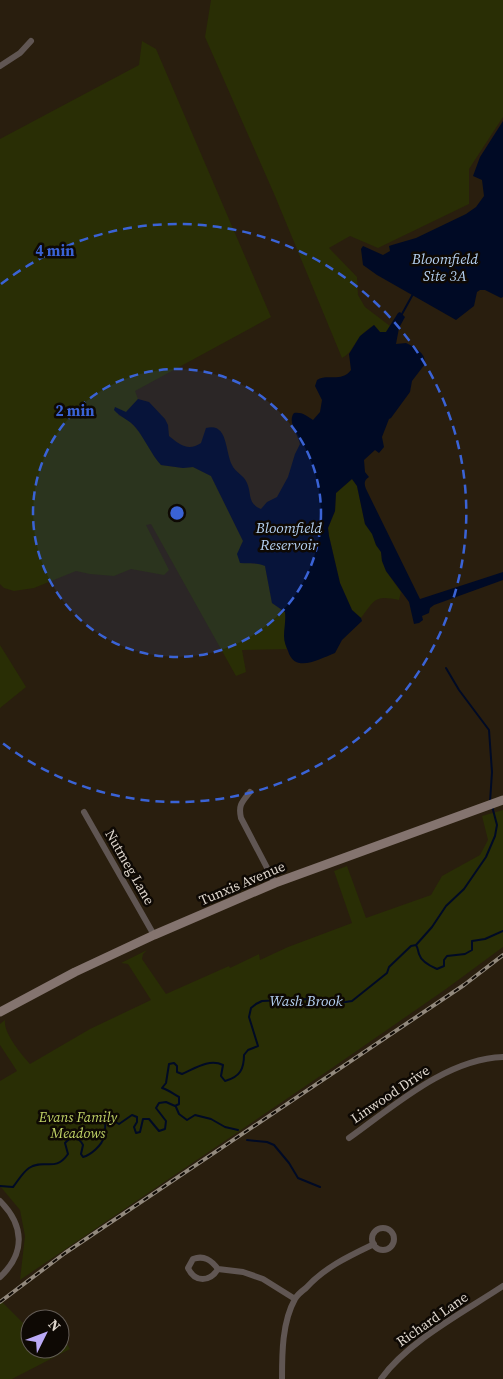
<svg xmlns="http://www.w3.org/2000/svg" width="503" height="1379" font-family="'Source Serif 4',serif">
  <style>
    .green { fill: #292e05 }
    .water { fill: #000a25 }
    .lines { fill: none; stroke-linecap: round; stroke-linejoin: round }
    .stream { stroke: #000a25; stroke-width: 2 }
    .minor { stroke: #605653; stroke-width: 6 }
    .secondary { stroke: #84746f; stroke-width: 9 }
    .rail-casing { stroke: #92897d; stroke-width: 4 }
    .rail { stroke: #0e0904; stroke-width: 2; stroke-dasharray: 5.5; stroke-linecap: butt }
    .ring { fill: none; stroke: #3a63d6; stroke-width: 2.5; stroke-dasharray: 9 6 }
    .labels { text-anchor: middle; stroke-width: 5; stroke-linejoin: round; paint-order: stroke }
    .street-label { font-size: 14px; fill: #dfd7ce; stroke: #0e0904 }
    .park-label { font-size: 14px; font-style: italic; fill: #c1d366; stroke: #0e0904 }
    .water-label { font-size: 15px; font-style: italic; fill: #b3cfef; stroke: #0e0904 }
    .centre { fill: #3a63d6; stroke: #0e0904; stroke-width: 2.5 }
    .ring-label { font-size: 15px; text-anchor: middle; font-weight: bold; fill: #3a63d6; stroke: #0e0904; stroke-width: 5; stroke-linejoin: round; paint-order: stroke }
  </style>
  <rect width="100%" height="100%" fill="#291e0e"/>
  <!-- green -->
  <path class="green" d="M211,0H503V117L469,169V204L378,248L350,236L329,248L357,277L358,295L365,307L390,326L386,332L384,333L380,332L374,325C369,328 364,332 361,336C353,344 353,352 342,358L275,196L205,37Z
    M142,41L156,49L271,317L135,391L138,399L126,412L121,411L118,415C122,417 128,419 131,423C143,433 150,452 161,465L183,468L193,467L211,476L243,541L240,547L252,564L260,563L265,566L272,603L285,612C287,626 282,636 287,649L242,650L246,672L236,676L151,524L146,525L169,570L164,575L131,569L114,576L90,574L76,571L34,588L14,591L4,588L0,584V139L139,65Z
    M352,479L357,486L365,524L373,534L376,545L381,552L382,561L386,571L401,592L399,600C375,595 375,599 361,618L352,610L340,583L329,536L328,528L335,511L336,493Z
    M0,645L26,687L0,708Z
    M503,810V947L446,989L332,1068L20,1280L25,1236L20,1210L0,1186V1081L17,1071L0,1045V1024L5,1020C3,1033 22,1055 30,1064L90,1029L151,1000L128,964L121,963L147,950L143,954L142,959L166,994L229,966L230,968L259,954L260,960L288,947L352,923L334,871L347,866L366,918L431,895L442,876L480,855L488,840L482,816Z
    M2,1302L30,1330V1349H60V1332L70,1349L12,1379H0V1303Z"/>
  <!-- water -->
  <path class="water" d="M503,121V297L501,298L485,290H480L477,292L474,306L456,320L377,275L363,265L361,249L363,246L383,255L390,251L389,246L392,245L416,238L466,214L476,207L484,196L482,180L473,176L480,157Z
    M400,312L405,317L399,328L396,344L406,343C416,348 425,352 425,364L412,381L410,392L391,418L389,419L382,437L384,447L379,453L375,450L364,460L365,472L369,477C362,481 365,487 368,493L420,599L503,572V580L434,605L430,608L429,613L422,616L423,620L419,623L414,624L409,602L386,571L382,561L381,552L376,545L372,534L365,524L357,486L352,479L336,493L335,511L328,528L329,536L340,583L352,610L361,618L362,621L342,640L335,653C319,659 295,674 288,651C286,646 284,642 284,636C284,628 286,621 285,612L272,603L265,566C257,562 248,564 240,563L237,554L243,541L211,476L193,467L183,468L161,465C151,454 145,439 136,428C130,420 120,417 114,410L115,407L126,412L138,399L149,402L165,419L168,425L169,436C179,444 188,452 201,443L206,428C228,422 225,451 232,465C235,472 244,475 247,483C252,494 247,503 261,509L267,502L277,497L288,477L295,454L300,444C298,434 287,422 294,413C303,412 306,416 313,420L320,412L322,400L315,386L317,380C327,373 341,383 351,370L349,354L360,336L374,325L380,332H386L398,313Z"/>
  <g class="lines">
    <!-- stream -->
    <path class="stream" d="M402,314L413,294
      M446,668L459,690L489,730L492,772L490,802
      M416,945L432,927L446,906L464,889L486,857L495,836L497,825L492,806
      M176,1107L179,1114L187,1120L195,1115L211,1119L225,1127L238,1130
      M247,1140L267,1142L274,1145L289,1163L298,1178L320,1187
      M0,1186L13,1187C18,1181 22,1173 29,1168C44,1158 55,1173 68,1154L65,1143C71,1136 79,1137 83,1145L81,1154L83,1157C91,1155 102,1145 104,1137C106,1131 105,1122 105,1116L109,1115L112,1116L114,1121L119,1124L132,1115L137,1117V1122L134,1127L136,1133L140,1132L143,1119H149L159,1131L165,1129L166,1121L156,1108L159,1103L166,1102L175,1106L179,1104V1097C173,1094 169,1090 162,1088L166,1083L169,1064L174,1063L177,1066V1072L182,1074C194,1069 209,1058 223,1065L221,1076L225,1081C240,1077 244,1069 244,1055L248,1050L258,1046L249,1017L251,1008L256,1004L262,1001L307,999L339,1003L352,1001L387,973L389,967L411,946L416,945C418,948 418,951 419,954C421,961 430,966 437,969L444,966V960L447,956L465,954L472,950V941L485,939L503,931"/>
    <!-- minor -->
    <path class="minor" d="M0,66L20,53L31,41
      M250,792C242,802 238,805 241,818L275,883
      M84,812L154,935
      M349,1138C394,1106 446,1059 503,1057
      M0,1201C24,1225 26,1253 0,1277
      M372 1239a11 11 0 1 1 22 0a11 11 0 1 1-22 0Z
      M218,1269C210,1282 195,1283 188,1268L193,1259C204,1255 211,1260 218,1269L243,1272L263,1279L295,1299
      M282,1379C282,1354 282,1322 295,1299C297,1295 302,1291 306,1288C325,1267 349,1256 374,1244
      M381,1379C408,1341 464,1312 503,1286"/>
    <!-- secondary -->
    <path class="secondary" d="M0,1012L75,972L154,935L275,883L503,800"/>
    <!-- rail casing -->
    <g class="rail-casing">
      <path id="rail" d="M0,1302L65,1253L464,985L503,955"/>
    </g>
    <!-- rail -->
    <use href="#rail" class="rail"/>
  </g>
  <!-- distance rings -->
  <circle cx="177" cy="513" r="144" fill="#3a63d6" fill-opacity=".12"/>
  <g class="ring">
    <circle cx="177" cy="513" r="144"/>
    <path d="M1 284A289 289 0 1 1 1 742"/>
  </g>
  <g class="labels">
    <!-- street labels -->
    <g class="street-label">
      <text transform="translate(130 867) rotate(60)" y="5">Nutmeg Lane</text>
      <text transform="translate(242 883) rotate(-23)" y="5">Tunxis Avenue</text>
      <text transform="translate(390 1094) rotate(-34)" y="5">Linwood Drive</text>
      <text transform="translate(432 1319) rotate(-35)" y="5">Richard Lane</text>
    </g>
    <!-- park labels -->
    <g class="park-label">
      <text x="78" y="1122">Evans Family<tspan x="78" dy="16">Meadows</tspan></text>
    </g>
    <!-- water labels -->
    <g class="water-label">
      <text x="445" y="264">Bloomfield<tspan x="445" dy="17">Site 3A</tspan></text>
      <text x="289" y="533">Bloomfield<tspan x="289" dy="17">Reservoir</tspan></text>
      <text x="306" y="1006">Wash Brook</text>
    </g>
  </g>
  <circle cx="177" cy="513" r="8" class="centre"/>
  <g class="ring-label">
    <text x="55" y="256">4 min</text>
    <text x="75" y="416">2 min</text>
  </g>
  <!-- north arrow -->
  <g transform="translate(45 1334) rotate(48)"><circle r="24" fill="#0e0904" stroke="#625b55"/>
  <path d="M0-4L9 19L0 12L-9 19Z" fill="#bbaaf6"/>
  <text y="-8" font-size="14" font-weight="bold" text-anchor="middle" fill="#dfd7ce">N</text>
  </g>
</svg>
